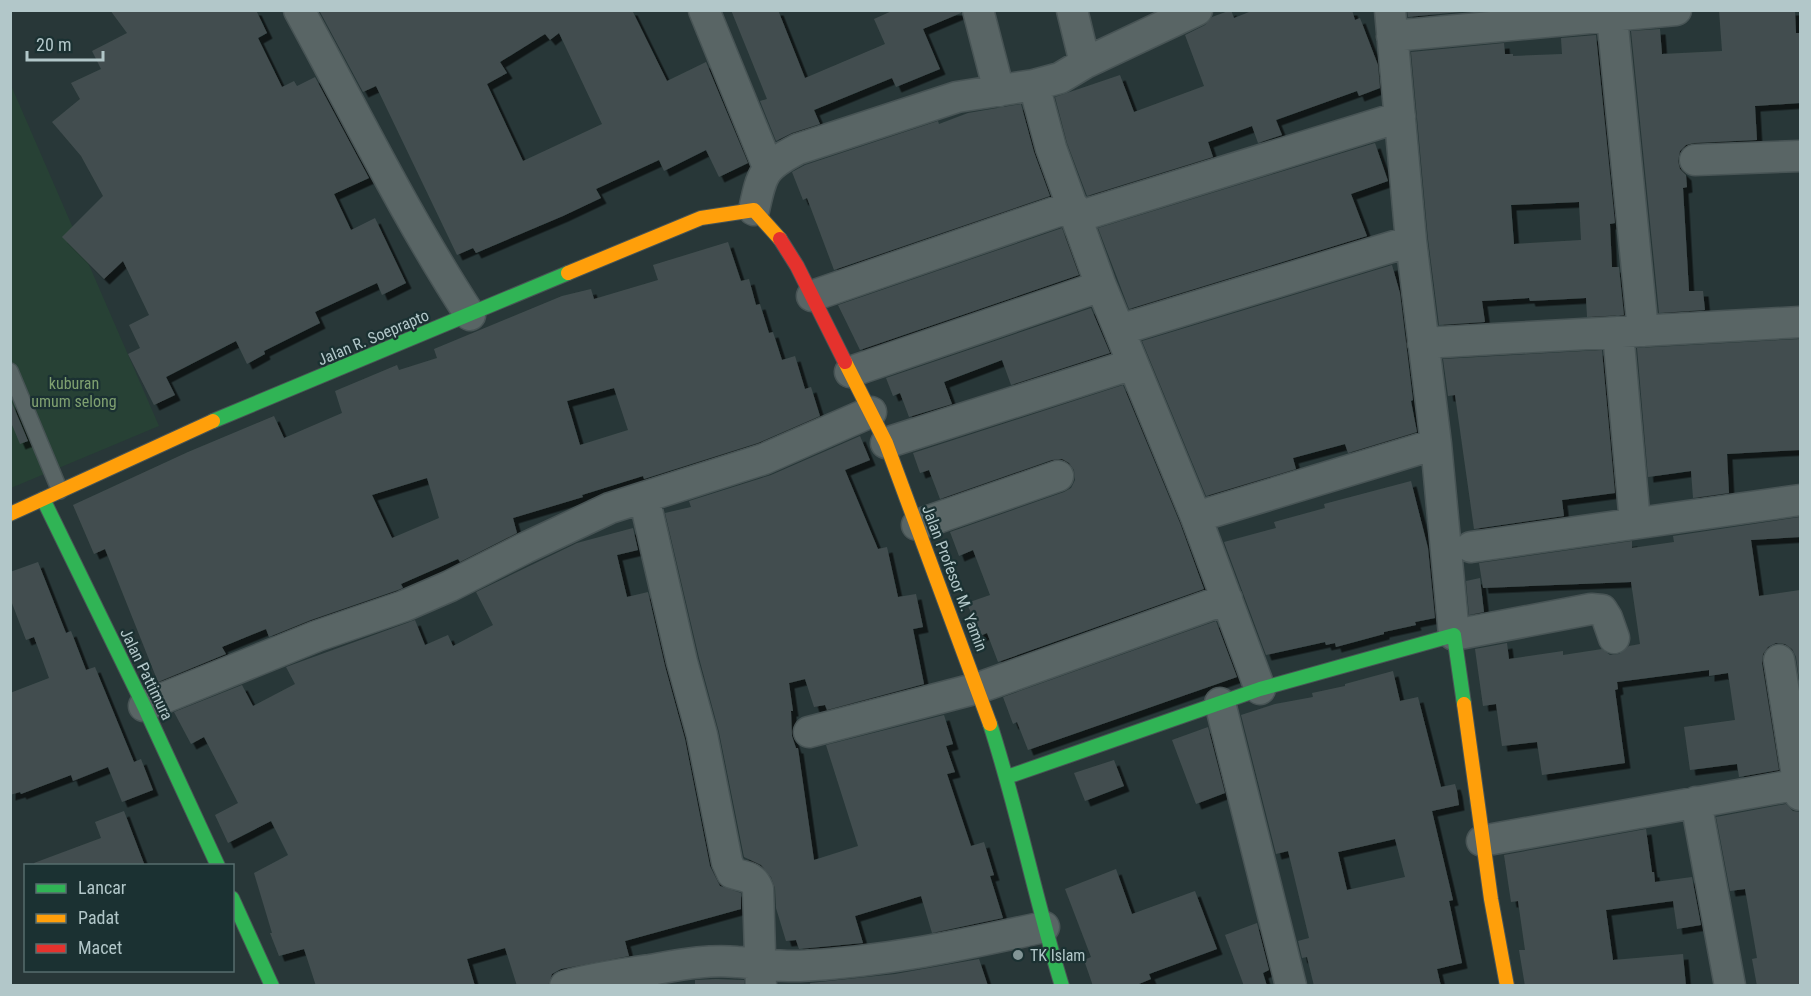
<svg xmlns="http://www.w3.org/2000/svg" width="1811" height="996" font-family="'Roboto Condensed',sans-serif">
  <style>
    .green { fill: #274135 }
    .building { fill: #424e4f; fill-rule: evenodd; filter: url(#shadow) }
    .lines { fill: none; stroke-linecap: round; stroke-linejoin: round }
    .lane-casing { stroke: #485455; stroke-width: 18 }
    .street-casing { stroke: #485455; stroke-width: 33 }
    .fast-casing { stroke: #485455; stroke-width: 16 }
    .slow-casing { stroke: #485455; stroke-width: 16 }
    .jam-casing { stroke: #485455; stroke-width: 16 }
    .lane { stroke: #596565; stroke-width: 15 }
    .street { stroke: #596565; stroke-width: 30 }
    .fast { stroke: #30b455; stroke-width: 14 }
    .slow { stroke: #ff9f0a; stroke-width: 14 }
    .jam { stroke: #e5322d; stroke-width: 14 }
    .poi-dot { fill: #829596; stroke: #1b3132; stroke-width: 2 }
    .labels { text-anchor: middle; stroke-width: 4.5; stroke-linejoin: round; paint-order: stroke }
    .street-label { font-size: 16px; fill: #b2c7c9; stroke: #1b3132 }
    .park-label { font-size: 16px; fill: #7fa070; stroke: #1b3132 }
    .poi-label { font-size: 16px; fill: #b2c7c9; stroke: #1b3132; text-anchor: start }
  </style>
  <defs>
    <filter id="shadow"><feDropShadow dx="5.5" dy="5.5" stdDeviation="0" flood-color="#0009"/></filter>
  </defs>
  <rect width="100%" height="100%" fill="#283738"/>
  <!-- green -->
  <path class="green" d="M10,83L159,426L11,488H10Z"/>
  <!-- building -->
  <path class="building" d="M110,10H256L267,33L258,38L282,87L294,81L297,86L315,77L369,178L334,194L351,230L375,218L406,283L382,295L377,283L315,312L320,323L264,351L265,354L247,364L236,341L166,377L175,395L154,405L128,354L140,348L129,325L149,315L123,261L104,279L62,237L103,196L81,156L52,122L80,99L71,83L101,69L92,51L127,33Z
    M319,10H632L667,81L706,62L748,163L719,177L706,150L664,171L659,160L596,189L601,198L563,216L476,253L473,248L457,255L376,86L363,92ZM559,33L602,124L523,161L487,84L507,73L500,62L545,34L550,40Z
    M731,10H778L805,78L885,44L874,19L894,10H961V13L923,29L940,69L896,87L892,78L814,110L820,124L792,133L776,141L760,101L767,99Z
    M1231,10L1234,18L1254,10H1352L1355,20L1360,18L1378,65L1380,88L1359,96L1357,91L1276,120L1282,135L1258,143L1252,126L1208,142L1213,157L1087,196L1067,143L1055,97L1120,75L1134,112L1204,86L1185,35L1205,25L1212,17Z
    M1407,10H1481L1408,17Z
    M1719,10H1795L1796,33H1800V103L1755,106L1757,140L1694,143L1686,145L1680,151L1678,161L1680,169L1686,175L1687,187L1683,188L1689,291H1703L1705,310L1659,313L1631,31L1660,29L1662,54L1722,51Z
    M1596,35L1615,223L1610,224L1612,267H1619L1624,315L1587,317L1586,298L1530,301L1529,298L1482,301L1485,322L1439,325L1428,239L1411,52L1504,43L1505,54H1513V56L1562,54L1561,38ZM1579,202L1581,240L1514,244L1511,205Z
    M1021,104L1034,152L1050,196L834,270L807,198L803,200L792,172L805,165L938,121L939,124L968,113Z
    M1375,143L1388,181L1351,194L1367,236L1129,309L1098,228Z
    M1062,228L1079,275L860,350L838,305Z
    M728,242L741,281L749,279L756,305L760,304L769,333L773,332L782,360L795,356L805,389L811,387L820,416L758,443L644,479L643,476L582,495L583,497L513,518L517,533L460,562L458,559L401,584L403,588L398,590L311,620L269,637L266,629L222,647L226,654L158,682L105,549L94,554L73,505L188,452L274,416L284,438L342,413L335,391L397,365L399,370L437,358L434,349L562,296L591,289L594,299L658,280L653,265ZM614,388L628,430L580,445L567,401ZM427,478L439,518L392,538L372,495Z
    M1392,265L1400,293L1413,400L1411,401L1417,432L1348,453L1345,444L1293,458L1296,469L1206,496L1142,341Z
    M1091,308L1110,353L1011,385L1002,360L944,382L952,404L909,417L900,393L893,396L886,378Z
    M1800,339V450L1727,454L1729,493L1693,498L1691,471L1648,477L1637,348Z
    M1602,350L1615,493L1562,500L1564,516L1474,529L1455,395L1448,396L1443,359Z
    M1123,385L1180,523L1204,589L998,662L987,633L980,636L967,603L990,595L973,550L959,556L950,532L1064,492L1071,488L1075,480L1074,470L1069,463L1062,459L1052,460L940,499L929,470L920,473L913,453Z
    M10,398L28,441L20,444L10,420Z
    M860,436L870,460L845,470L878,549L887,547L898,597L916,594L923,627L913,629L924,684L827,710L825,705L814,707L805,679L789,683L793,711H791L792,736L796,748H798L814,860L858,846L826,745L944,715L953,744L946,746L955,772L947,774L971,846L984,842L994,875L990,876L1003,918L932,933L921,896L855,916L863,943L799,949L796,940L786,941L776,908L775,888L771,877L761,865L744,857L719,732L699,658L665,513L691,507L689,501L771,475Z
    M1411,481L1428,548L1435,618L1415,622L1416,625L1384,632V634L1336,647L1335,643L1326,645L1325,642L1266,655L1224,542L1276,528L1274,522L1325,508L1324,504Z
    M1800,517V537L1751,540L1759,596L1800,590V686L1796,657L1792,649L1785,644L1776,643L1768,647L1763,654L1762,663L1779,770L1739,777L1737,764L1690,770L1684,727L1735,720L1728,673L1709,676V670L1617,682L1618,689L1615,690L1625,763L1542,775L1537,742L1502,746L1496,704L1483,706L1475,649L1507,643L1509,659L1563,651V655L1602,649L1610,655L1619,654L1629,646L1640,644L1631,582L1483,588L1479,563L1632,541V548L1674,542L1673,536Z
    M633,528L638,550L617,555L627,597L648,592L665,666L685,739L710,866L720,886L741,893V909L625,941L629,956L561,969L552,974L548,986H517L505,948L467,959L475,986H316L304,949L279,956L270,933H272L254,873L288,855L271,821L228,843L215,815L238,803L204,737L191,744L174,712L242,685L253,706L295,684L286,667L415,620L425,645L448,635L453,646L493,625L476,592L577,543Z
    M38,562L66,633L71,631L86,670L95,667L134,762L141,759L153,790L122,802L108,767L73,781L71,775L21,794L20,792L10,795V693L49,678L34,637L26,640L10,598V572Z
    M1480,578L1484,612L1469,615L1466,581Z
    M1216,621L1237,677L1028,750L1017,722L1013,724L1003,697Z
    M1393,671L1400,701L1418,697L1441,787L1455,784L1457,791L1459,805L1432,811L1453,900L1449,901L1462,963L1437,969L1441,986H1314L1307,957L1302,958L1298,941L1309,938L1288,851L1276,854L1241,715L1275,704L1313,697L1312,693L1345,686V684ZM1395,839L1405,877L1347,890L1338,852Z
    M1208,727L1225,793L1196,804L1172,740Z
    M1114,760L1124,786L1085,801L1074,773Z
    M1786,804L1793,811L1800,812V986H1757L1752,959L1757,958L1745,889L1730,891L1716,817Z
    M124,811L145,866H35L34,863L101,838L95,822Z
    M1646,829L1652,872H1654L1655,882L1692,877L1701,925L1677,929L1673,901L1606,910L1613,960L1683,954L1686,986H1525L1519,950H1525L1518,901L1511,902L1504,855Z
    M1116,869L1132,914L1195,891L1217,949L1149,974L1151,979L1134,986H1093L1084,960L1091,957L1065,889Z
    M1257,923L1269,970L1263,973L1267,986H1244L1225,935Z
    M979,959L988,986H811L810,983L895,974Z
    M716,979L744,980V986H695V980Z"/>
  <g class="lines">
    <!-- lane casing -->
    <g class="lane-casing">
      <path id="lane" d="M10,371L60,491"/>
    </g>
    <!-- street casing -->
    <g class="street-casing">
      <path id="street" d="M299,10C355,112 406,217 470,315
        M704,10L768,167
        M978,10L999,91
        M1072,10L1085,63
        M1390,10L1411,241L1436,444L1454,635L1591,609L1602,610L1607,618L1614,638
        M1612,17L1643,331
        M1392,36L1676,10
        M1034,85L1051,148L1101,286L1196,517L1260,689
        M1695,160L1800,156
        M754,210C762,173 763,167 798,149L957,97L1034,85L1060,78L1085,63L1197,10
        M1077,217L1400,117
        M812,296L1073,206
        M1119,330L1411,241
        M1618,332L1635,523
        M1423,343L1800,322
        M850,372L1101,286
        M886,443L1133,364
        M644,497L682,662L702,735L727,862L732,873C743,877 753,875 758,889L761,986
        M1196,517L1436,444
        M917,525L1058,476
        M1471,547L1800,500
        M1779,660L1800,795
        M1220,703L1291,986
        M144,706L317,636L404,606L450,586L525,548L610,508L764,459L871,412
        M809,732L978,688L1227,599
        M1696,802L1730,986
        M1482,841L1800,784
        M565,986C593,978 622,974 650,970C679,965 708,959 737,962C758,963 779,967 800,966C883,962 963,945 1044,927"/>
    </g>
    <!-- fast casing -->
    <g class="fast-casing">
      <path id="fast" d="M213,421L568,273
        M43,499L144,706L218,866
        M990,724C1018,810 1035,899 1062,986
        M1007,777L1260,689L1454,635L1464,704
        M232,898L272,986"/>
    </g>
    <!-- slow casing -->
    <g class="slow-casing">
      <path id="slow" d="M568,273L701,218L754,210L780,239
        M845,362L886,443L990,724
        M10,514L213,421
        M1464,704L1491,899L1507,986"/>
    </g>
    <!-- jam casing -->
    <g class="jam-casing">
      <path id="jam" d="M780,239L797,266L845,362"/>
    </g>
    <!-- lane -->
    <use href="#lane" class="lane"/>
    <!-- street -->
    <use href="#street" class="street"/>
    <!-- fast -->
    <use href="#fast" class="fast"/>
    <!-- slow -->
    <use href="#slow" class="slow"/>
    <!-- jam -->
    <use href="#jam" class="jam"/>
  </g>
  <!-- markers -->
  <circle class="poi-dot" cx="1018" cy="955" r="6"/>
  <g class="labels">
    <!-- street labels -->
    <g class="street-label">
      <text transform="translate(373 337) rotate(-23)" y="6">Jalan R. Soeprapto</text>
      <text transform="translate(955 578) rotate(69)" y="6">Jalan Profesor M. Yamin</text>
      <text transform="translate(147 674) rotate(64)" y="6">Jalan Pattimura</text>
    </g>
    <!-- park labels -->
    <g class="park-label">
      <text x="74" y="389">kuburan<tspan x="74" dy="18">umum selong</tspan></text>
    </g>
    <!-- poi labels -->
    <g class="poi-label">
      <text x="1030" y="961">TK Islam</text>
    </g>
  </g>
  <!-- border -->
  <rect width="1811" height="996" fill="none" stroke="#b2c7c9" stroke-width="24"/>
  <!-- legend -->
  <rect x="24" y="864" width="210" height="108" fill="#1b3132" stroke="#576d6e" stroke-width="1.5"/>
  <rect x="36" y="884" width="30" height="9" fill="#30b455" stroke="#576d6e" stroke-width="1.5"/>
  <text x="78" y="894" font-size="18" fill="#b2c7c9">Lancar</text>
  <rect x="36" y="914" width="30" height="9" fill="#ff9f0a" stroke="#576d6e" stroke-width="1.5"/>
  <text x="78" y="924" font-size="18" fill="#b2c7c9">Padat</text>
  <rect x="36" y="944" width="30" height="9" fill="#e5322d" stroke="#576d6e" stroke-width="1.5"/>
  <text x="78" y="954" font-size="18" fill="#b2c7c9">Macet</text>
  <!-- scale -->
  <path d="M27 51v9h76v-9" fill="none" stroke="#b2c7c9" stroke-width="3"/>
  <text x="36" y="51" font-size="18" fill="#b2c7c9" stroke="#1b3132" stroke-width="4.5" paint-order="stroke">20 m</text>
</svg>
